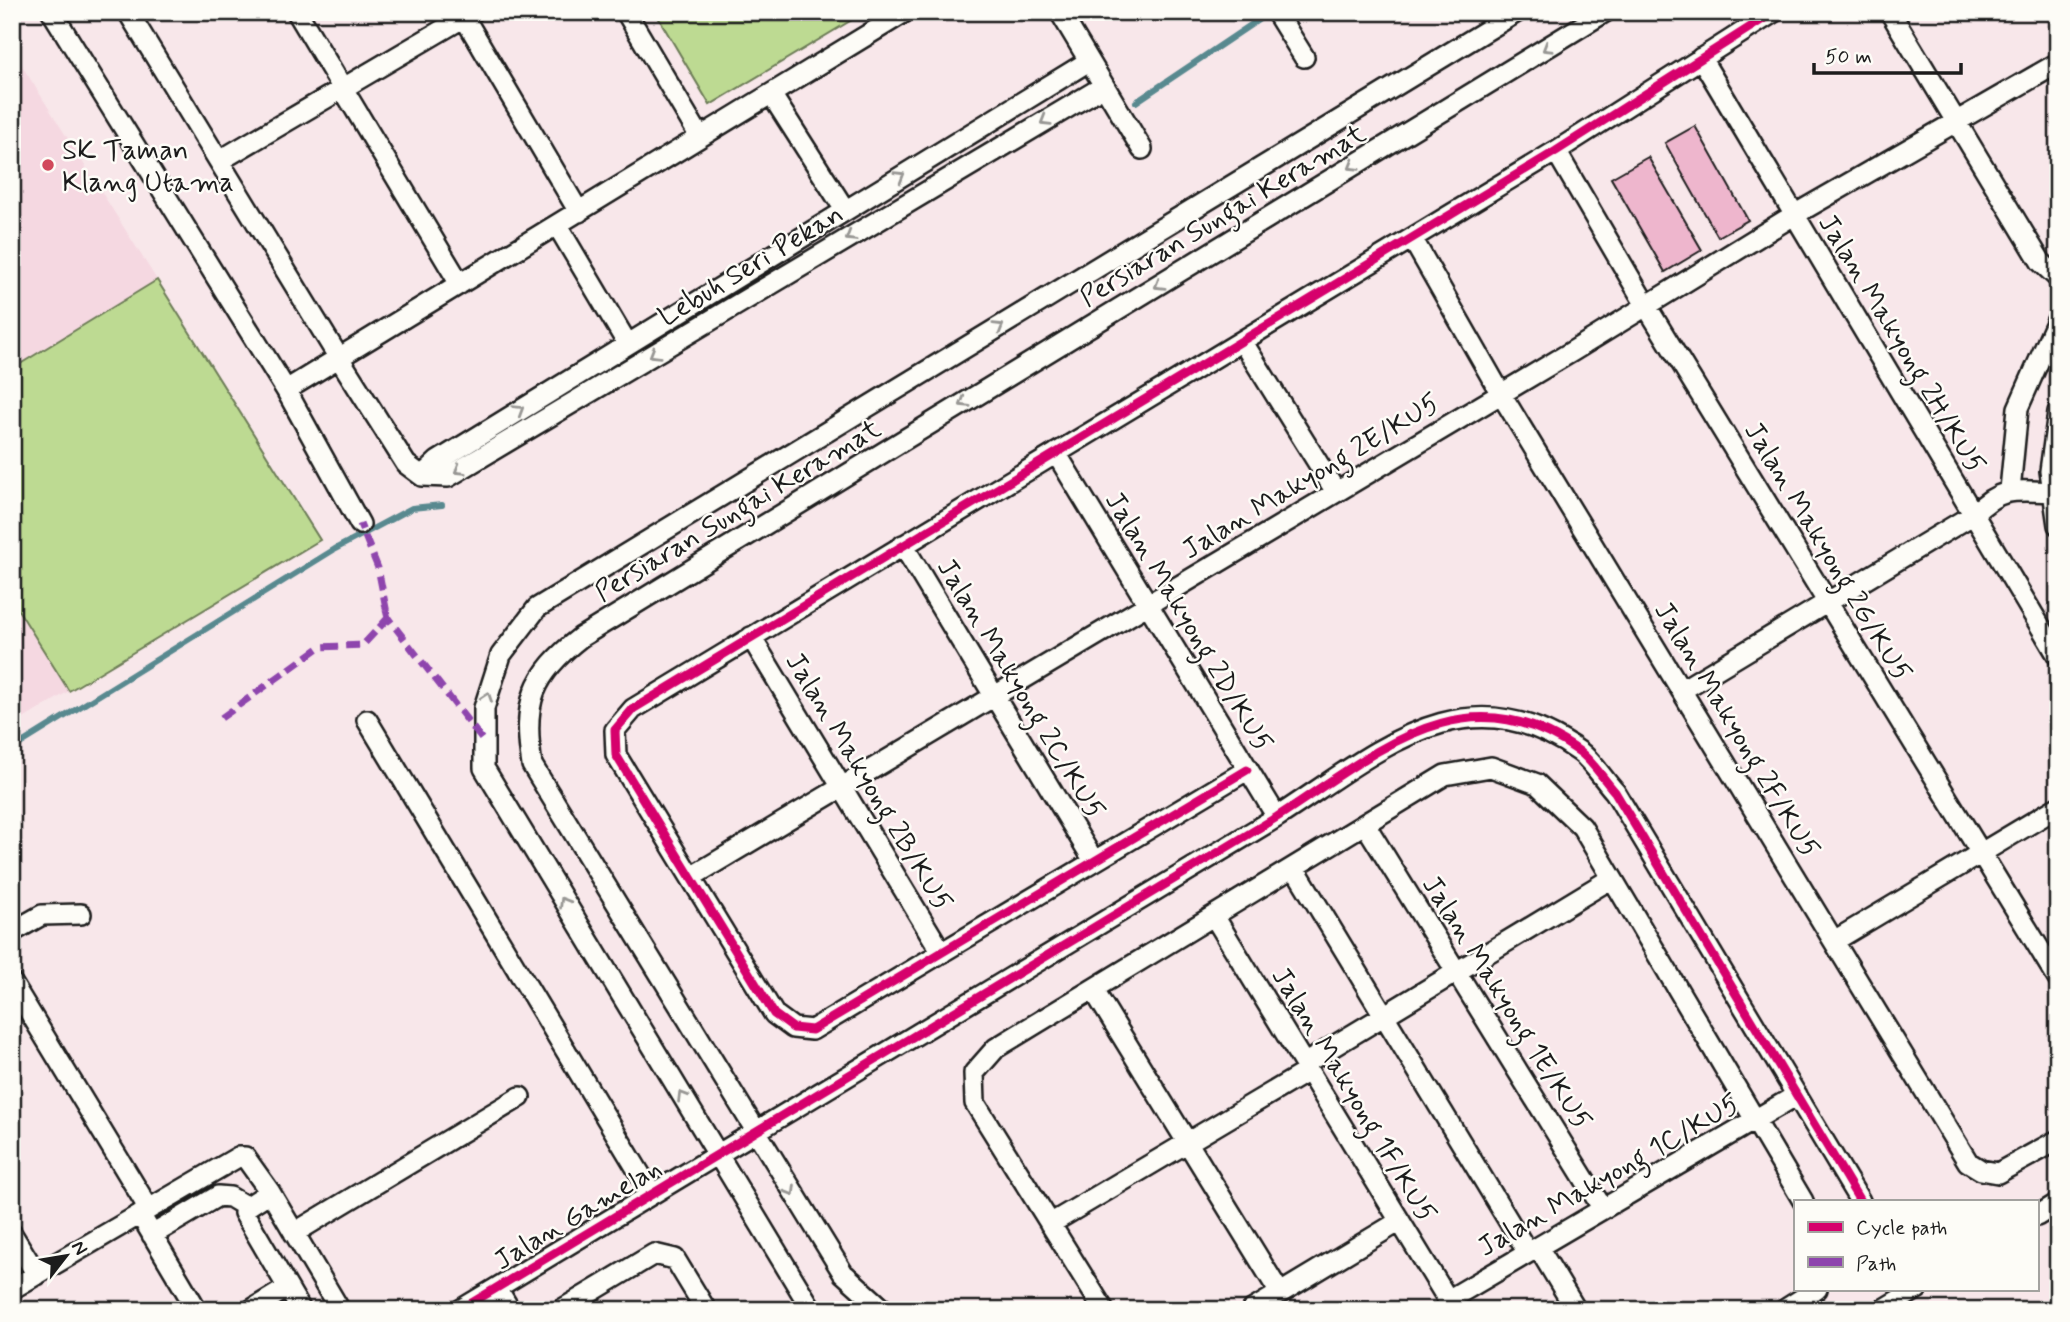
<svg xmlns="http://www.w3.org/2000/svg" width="2070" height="1322" font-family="Mynerve,sans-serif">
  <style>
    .built { fill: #f5d8e1 }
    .green { fill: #bdda92; stroke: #6c7b57; stroke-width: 2 }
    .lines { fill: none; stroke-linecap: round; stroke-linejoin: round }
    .stream { stroke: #59898f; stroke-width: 6 }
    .building { fill: #eeb6cd; stroke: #1c1c1c; stroke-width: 2 }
    .minor-casing { stroke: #1c1c1c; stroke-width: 24 }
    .minor { stroke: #fdfcf7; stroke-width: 19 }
    .quiet { stroke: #8e44ad; stroke-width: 7; stroke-dasharray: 14 7; stroke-linecap: butt }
    .cycleway-casing { stroke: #fdfcf7; stroke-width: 13 }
    .cycleway { stroke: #d6006c; stroke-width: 9 }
    .oneway { stroke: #989794 }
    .poi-dot { fill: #d1495b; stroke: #fdfcf7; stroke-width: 2.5 }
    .labels { text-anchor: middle; stroke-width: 5; stroke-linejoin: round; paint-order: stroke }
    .poi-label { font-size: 28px; fill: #1c1c1c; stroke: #fdfcf7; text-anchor: start }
    .street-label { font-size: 28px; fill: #1c1c1c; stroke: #fdfcf7 }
  </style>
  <rect width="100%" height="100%" fill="#f8e7ea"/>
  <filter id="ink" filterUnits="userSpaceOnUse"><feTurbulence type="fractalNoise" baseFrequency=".0143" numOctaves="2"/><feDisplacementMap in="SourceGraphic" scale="14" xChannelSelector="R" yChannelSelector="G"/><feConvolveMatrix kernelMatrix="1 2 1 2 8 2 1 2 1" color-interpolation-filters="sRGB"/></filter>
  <g filter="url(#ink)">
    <!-- built -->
    <path class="built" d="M12,50L157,280L12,369Z
      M12,600L69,691L12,726Z"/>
    <!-- green -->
    <path class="green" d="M655,12H865L710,105Z
      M157,280L320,540L69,691L12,600V369Z"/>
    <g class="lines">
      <!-- stream -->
      <path class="stream" d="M1136,102L1270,12
        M12,749L335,549L412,508L442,505"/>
    </g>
    <!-- building -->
    <path class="building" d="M1695,126L1748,220L1718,237L1665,143Z
      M1648,157L1702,250L1665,272L1611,178Z"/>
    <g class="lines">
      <!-- minor casing -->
      <g class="minor-casing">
        <path id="minor" d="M52,12L286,390L360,524
          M128,12L339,358L406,464L422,476
          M297,12L460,284
          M461,12L579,212
          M626,12L700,137
          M1060,12L1142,149
          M1276,12L1304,57
          M1890,12L2041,262L2058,278
          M1701,58L2058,656
          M771,94L845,210
          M1556,151L1647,307L2058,979
          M219,161L473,12
          M557,225L627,343
          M1412,238L1501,394L1968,1162L1981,1170L1998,1173L2058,1140
          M1242,341L1336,492
          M286,390L905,12
          M2058,412L2050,471L2058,525
          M1056,453L1277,817
          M422,476L448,477L1104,86
          M422,476L438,461L1089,61
          M2010,490L2018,408L2058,318
          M903,545L1094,861
          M751,637L942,953
          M1682,690L1974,514C2000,487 2015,490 2051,492
          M367,720L652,1194
          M1247,770L812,1030L793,1028L774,1014L616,755L615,730L633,709L1556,151L1774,12
          M1365,824L1603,1209
          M1294,867L1528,1253
          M691,877L1573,351L1794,215L2058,63
          M1214,916L1448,1300
          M12,932L42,915L81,914
          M1834,941L2058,807
          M12,983L149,1209
          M1093,989L1280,1293
          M1304,1064L1612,878
          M270,1192L247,1207L244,1213L301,1310
          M140,1214L197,1310
          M2037,1216L2058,1203
          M1050,1224L1308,1071
          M294,1233L520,1097
          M12,1234L37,1275
          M152,1235L218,1196L230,1197L247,1207
          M1538,1247L1576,1310
          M497,1288L510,1310
          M12,1289L238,1157H245L270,1192L340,1310
          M1448,1300L1797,1095
          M251,1310L287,1288
          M460,1310L1277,817C1375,754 1464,669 1580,752C1593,762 1604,780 1615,792L1860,1201
          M561,1310L654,1254L675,1259L706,1310
          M812,1310L484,768V708L501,655L537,608L1517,12
          M884,1310L843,1273L532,765C522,703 532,675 581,637L1605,12
          M1104,1310L975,1103L974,1073L996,1048L1445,775L1491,767L1537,784L1582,827L1803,1201
          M1252,1310L1400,1221
          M1784,1310L1817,1289
          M1882,1310L1917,1289"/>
      </g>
      <!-- minor -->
      <use href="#minor" class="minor"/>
      <!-- quiet -->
      <path class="quiet" d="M386,610L388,618L484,742
        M221,718L320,647L363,645L388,618L378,568L360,524"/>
      <!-- cycleway casing -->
      <g class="cycleway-casing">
        <path id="cycleway" d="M1247,770L812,1030L793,1028L774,1014L616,755L615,730L633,709L1556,151L1774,12
          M460,1310L1277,817C1375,754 1464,669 1580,752C1593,762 1604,780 1615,792L1860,1201"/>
      </g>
      <!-- cycleway -->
      <use href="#cycleway" class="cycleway"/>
    </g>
    <!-- one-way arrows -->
    <defs><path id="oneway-chevron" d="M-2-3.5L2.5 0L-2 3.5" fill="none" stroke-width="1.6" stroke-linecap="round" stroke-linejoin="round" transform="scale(1.75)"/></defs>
    <g class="oneway">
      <use href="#oneway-chevron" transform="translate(1547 48) rotate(149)"/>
      <use href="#oneway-chevron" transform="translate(1045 121) rotate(149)"/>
      <use href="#oneway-chevron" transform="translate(1353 166) rotate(149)"/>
      <use href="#oneway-chevron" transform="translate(900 176) rotate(-31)"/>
      <use href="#oneway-chevron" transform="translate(850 237) rotate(149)"/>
      <use href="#oneway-chevron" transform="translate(1159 285) rotate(149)"/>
      <use href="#oneway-chevron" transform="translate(999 327) rotate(-31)"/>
      <use href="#oneway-chevron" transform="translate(654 354) rotate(149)"/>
      <use href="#oneway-chevron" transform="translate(964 403) rotate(149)"/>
      <use href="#oneway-chevron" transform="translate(519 410) rotate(-32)"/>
      <use href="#oneway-chevron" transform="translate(459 470) rotate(149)"/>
      <use href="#oneway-chevron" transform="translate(487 697) rotate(-72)"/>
      <use href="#oneway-chevron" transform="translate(564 902) rotate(-121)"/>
      <use href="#oneway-chevron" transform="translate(682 1096) rotate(-121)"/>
      <use href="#oneway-chevron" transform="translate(791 1191) rotate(59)"/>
    </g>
  </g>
  <!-- markers -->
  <circle class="poi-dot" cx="48" cy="165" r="7"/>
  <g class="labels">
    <!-- poi labels -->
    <g class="poi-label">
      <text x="62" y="159">SK Taman<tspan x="62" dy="32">Klang Utama</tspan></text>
    </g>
    <!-- street labels -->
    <g class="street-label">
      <text transform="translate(1222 214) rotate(-31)" y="10">Persiaran Sungai Keramat</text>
      <text transform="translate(750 264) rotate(-31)" y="10">Lebuh Seri Pekan</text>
      <text transform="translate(1903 343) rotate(59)" y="10">Jalan Makyong 2H/KU5</text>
      <text transform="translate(1310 475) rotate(-31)" y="10">Jalan Makyong 2E/KU5</text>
      <text transform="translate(737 509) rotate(-31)" y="10">Persiaran Sungai Keramat</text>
      <text transform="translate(1829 551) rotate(59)" y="10">Jalan Makyong 2G/KU5</text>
      <text transform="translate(1190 621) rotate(59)" y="10">Jalan Makyong 2D/KU5</text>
      <text transform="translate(1022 688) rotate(59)" y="10">Jalan Makyong 2C/KU5</text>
      <text transform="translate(1738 729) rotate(59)" y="10">Jalan Makyong 2F/KU5</text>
      <text transform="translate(870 781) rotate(59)" y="10">Jalan Makyong 2B/KU5</text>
      <text transform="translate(1508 1002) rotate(58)" y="10">Jalan Makyong 1E/KU5</text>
      <text transform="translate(1355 1094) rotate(59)" y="10">Jalan Makyong 1F/KU5</text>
      <text transform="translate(1608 1174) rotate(-30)" y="10">Jalan Makyong 1C/KU5</text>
      <text transform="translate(577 1213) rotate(-31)" y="10">Jalan Gamelan</text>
    </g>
  </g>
  <!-- margin -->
  <rect width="2070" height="1322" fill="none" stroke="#fdfcf7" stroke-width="42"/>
  <rect x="21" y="21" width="2028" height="1280" fill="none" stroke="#1c1c1c" stroke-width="2.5" filter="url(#ink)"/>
  <!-- legend -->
  <rect x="1794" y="1200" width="245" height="91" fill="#fdfcf7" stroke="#a3a29f" stroke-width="2"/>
  <rect x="1808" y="1222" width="35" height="10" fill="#d6006c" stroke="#a3a29f" stroke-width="2"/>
  <text x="1856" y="1234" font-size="21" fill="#1c1c1c">Cycle path</text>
  <rect x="1808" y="1257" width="35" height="10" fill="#8e44ad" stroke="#a3a29f" stroke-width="2"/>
  <text x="1856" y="1270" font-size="21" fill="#1c1c1c">Path</text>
  <!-- north arrow -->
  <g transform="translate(66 1256) rotate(59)" stroke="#fdfcf7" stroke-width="5" paint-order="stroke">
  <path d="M0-5L12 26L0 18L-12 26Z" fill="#1c1c1c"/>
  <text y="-10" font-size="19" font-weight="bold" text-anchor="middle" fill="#1c1c1c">N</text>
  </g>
  <!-- scale -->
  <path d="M1814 63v10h147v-10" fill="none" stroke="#1c1c1c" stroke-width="3.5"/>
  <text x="1825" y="63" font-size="21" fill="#1c1c1c" stroke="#fdfcf7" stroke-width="5" paint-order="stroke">50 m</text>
</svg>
